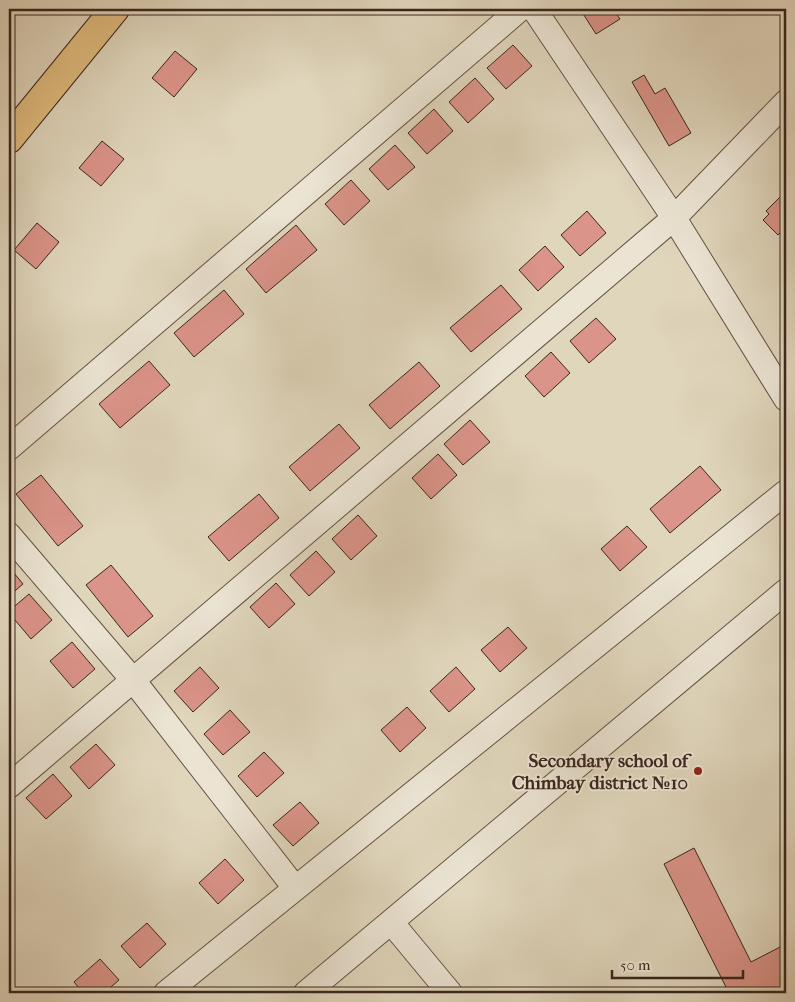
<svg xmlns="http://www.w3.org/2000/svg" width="795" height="1002" font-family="'IM FELL French Canon',serif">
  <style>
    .building { fill: #db9489; stroke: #3b261d }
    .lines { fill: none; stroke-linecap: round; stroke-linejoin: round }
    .minor-casing { stroke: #645245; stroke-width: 26 }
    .major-casing { stroke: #3b261d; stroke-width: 30 }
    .minor { stroke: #ebe4d3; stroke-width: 24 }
    .major { stroke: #e0bb7e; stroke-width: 28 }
    .poi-dot { fill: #8f2418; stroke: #ebe4d3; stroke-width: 2 }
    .labels { text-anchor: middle; stroke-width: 4; stroke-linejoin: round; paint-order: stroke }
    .poi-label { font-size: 19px; font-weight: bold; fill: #3b261d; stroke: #ebe4d3; text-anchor: end }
  </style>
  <rect width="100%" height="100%" fill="#e0d6bc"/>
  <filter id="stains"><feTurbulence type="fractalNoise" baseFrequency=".004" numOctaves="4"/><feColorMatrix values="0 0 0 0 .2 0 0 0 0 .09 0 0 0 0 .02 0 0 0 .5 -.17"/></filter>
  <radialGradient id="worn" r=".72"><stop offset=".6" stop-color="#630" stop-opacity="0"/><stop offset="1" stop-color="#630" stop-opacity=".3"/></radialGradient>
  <!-- building -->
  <path class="building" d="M580,9H613L620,19L596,34Z
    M9,12L15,17L9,25Z
    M513,45L532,66L506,89L487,68Z
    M175,51L197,69L174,97L152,78Z
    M644,75L655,94L665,88L691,133L669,146L632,82Z
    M475,78L494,99L468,123L449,102Z
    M434,109L453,131L427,154L408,133Z
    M102,141L124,159L101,186L79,168Z
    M395,145L415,167L388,190L369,169Z
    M351,180L370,201L344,225L325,204Z
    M786,191V231L784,229L778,235L763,220L769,214L766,211Z
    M587,211L606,233L580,256L561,235Z
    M37,223L59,242L36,269L14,250Z
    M296,225L317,250L266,293L246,269Z
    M545,246L564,267L538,291L519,270Z
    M501,285L522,309L471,352L450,328Z
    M224,290L244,314L194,357L174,333Z
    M596,318L616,339L589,363L570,341Z
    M551,352L570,373L544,397L525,376Z
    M149,361L170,385L120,428L99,404Z
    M419,362L440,386L390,429L369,405Z
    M470,420L490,442L463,465L444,444Z
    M339,424L360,448L310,491L289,467Z
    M438,454L457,475L431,499L412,478Z
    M700,466L721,490L670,533L650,509Z
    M41,475L83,526L58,546L16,494Z
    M259,494L279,518L229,561L208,537Z
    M358,515L377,536L351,560L332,539Z
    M627,526L647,547L620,571L601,549Z
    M316,551L335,572L309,596L290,575Z
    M111,565L153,616L128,637L86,585Z
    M9,567L23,584L9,596Z
    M276,583L295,604L269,628L250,607Z
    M29,594L52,620L31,639L9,613V611Z
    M508,627L527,648L500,672L481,650Z
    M72,642L95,669L73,688L50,661Z
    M200,667L219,688L193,712L174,691Z
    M456,667L475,689L449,712L430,691Z
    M407,707L426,728L400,752L381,730Z
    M230,710L250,732L223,755L204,734Z
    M96,744L115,765L89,789L70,767Z
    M264,752L284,773L257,797L238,776Z
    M53,774L72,796L46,819L26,798Z
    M300,802L319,823L293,846L273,825Z
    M694,848L751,962L786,944V984L768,993H729L664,864Z
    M225,859L244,880L218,904L199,883Z
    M147,923L166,944L140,968L121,946Z
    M100,959L119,980L104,993H83L74,982Z"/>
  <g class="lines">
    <!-- minor casing -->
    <g class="minor-casing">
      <path id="minor" d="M534,9L674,218L786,399
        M9,448L520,9
        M9,535L133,680L295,888
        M9,786L674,218L786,102
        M391,922L450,993
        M166,993L786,492
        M306,993L786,591"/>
    </g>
    <!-- major casing -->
    <g class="major-casing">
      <path id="major" d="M9,139L115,9"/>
    </g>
    <!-- minor -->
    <use href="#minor" class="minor"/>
    <!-- major -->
    <use href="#major" class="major"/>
  </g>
  <!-- markers -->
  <circle class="poi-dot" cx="698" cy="771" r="5"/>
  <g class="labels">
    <!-- poi labels -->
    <g class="poi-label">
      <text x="688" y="767">Secondary school of<tspan x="688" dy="22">Chimbay district №10</tspan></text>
    </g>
  </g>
  <!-- margin -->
  <rect width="795" height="1002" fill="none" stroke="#e0d6bc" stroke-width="30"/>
  <rect x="10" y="10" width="775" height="982" fill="none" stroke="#3b261d" stroke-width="2.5"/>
  <rect x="15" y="15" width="765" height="972" fill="none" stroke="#3b261d"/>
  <!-- scale -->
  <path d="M612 970v8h131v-8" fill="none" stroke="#3b261d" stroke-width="2.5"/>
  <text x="620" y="970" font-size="15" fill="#3b261d" stroke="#ebe4d3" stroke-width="4" paint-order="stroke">50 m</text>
  <rect width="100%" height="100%" filter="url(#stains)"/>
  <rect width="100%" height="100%" fill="url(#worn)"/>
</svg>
